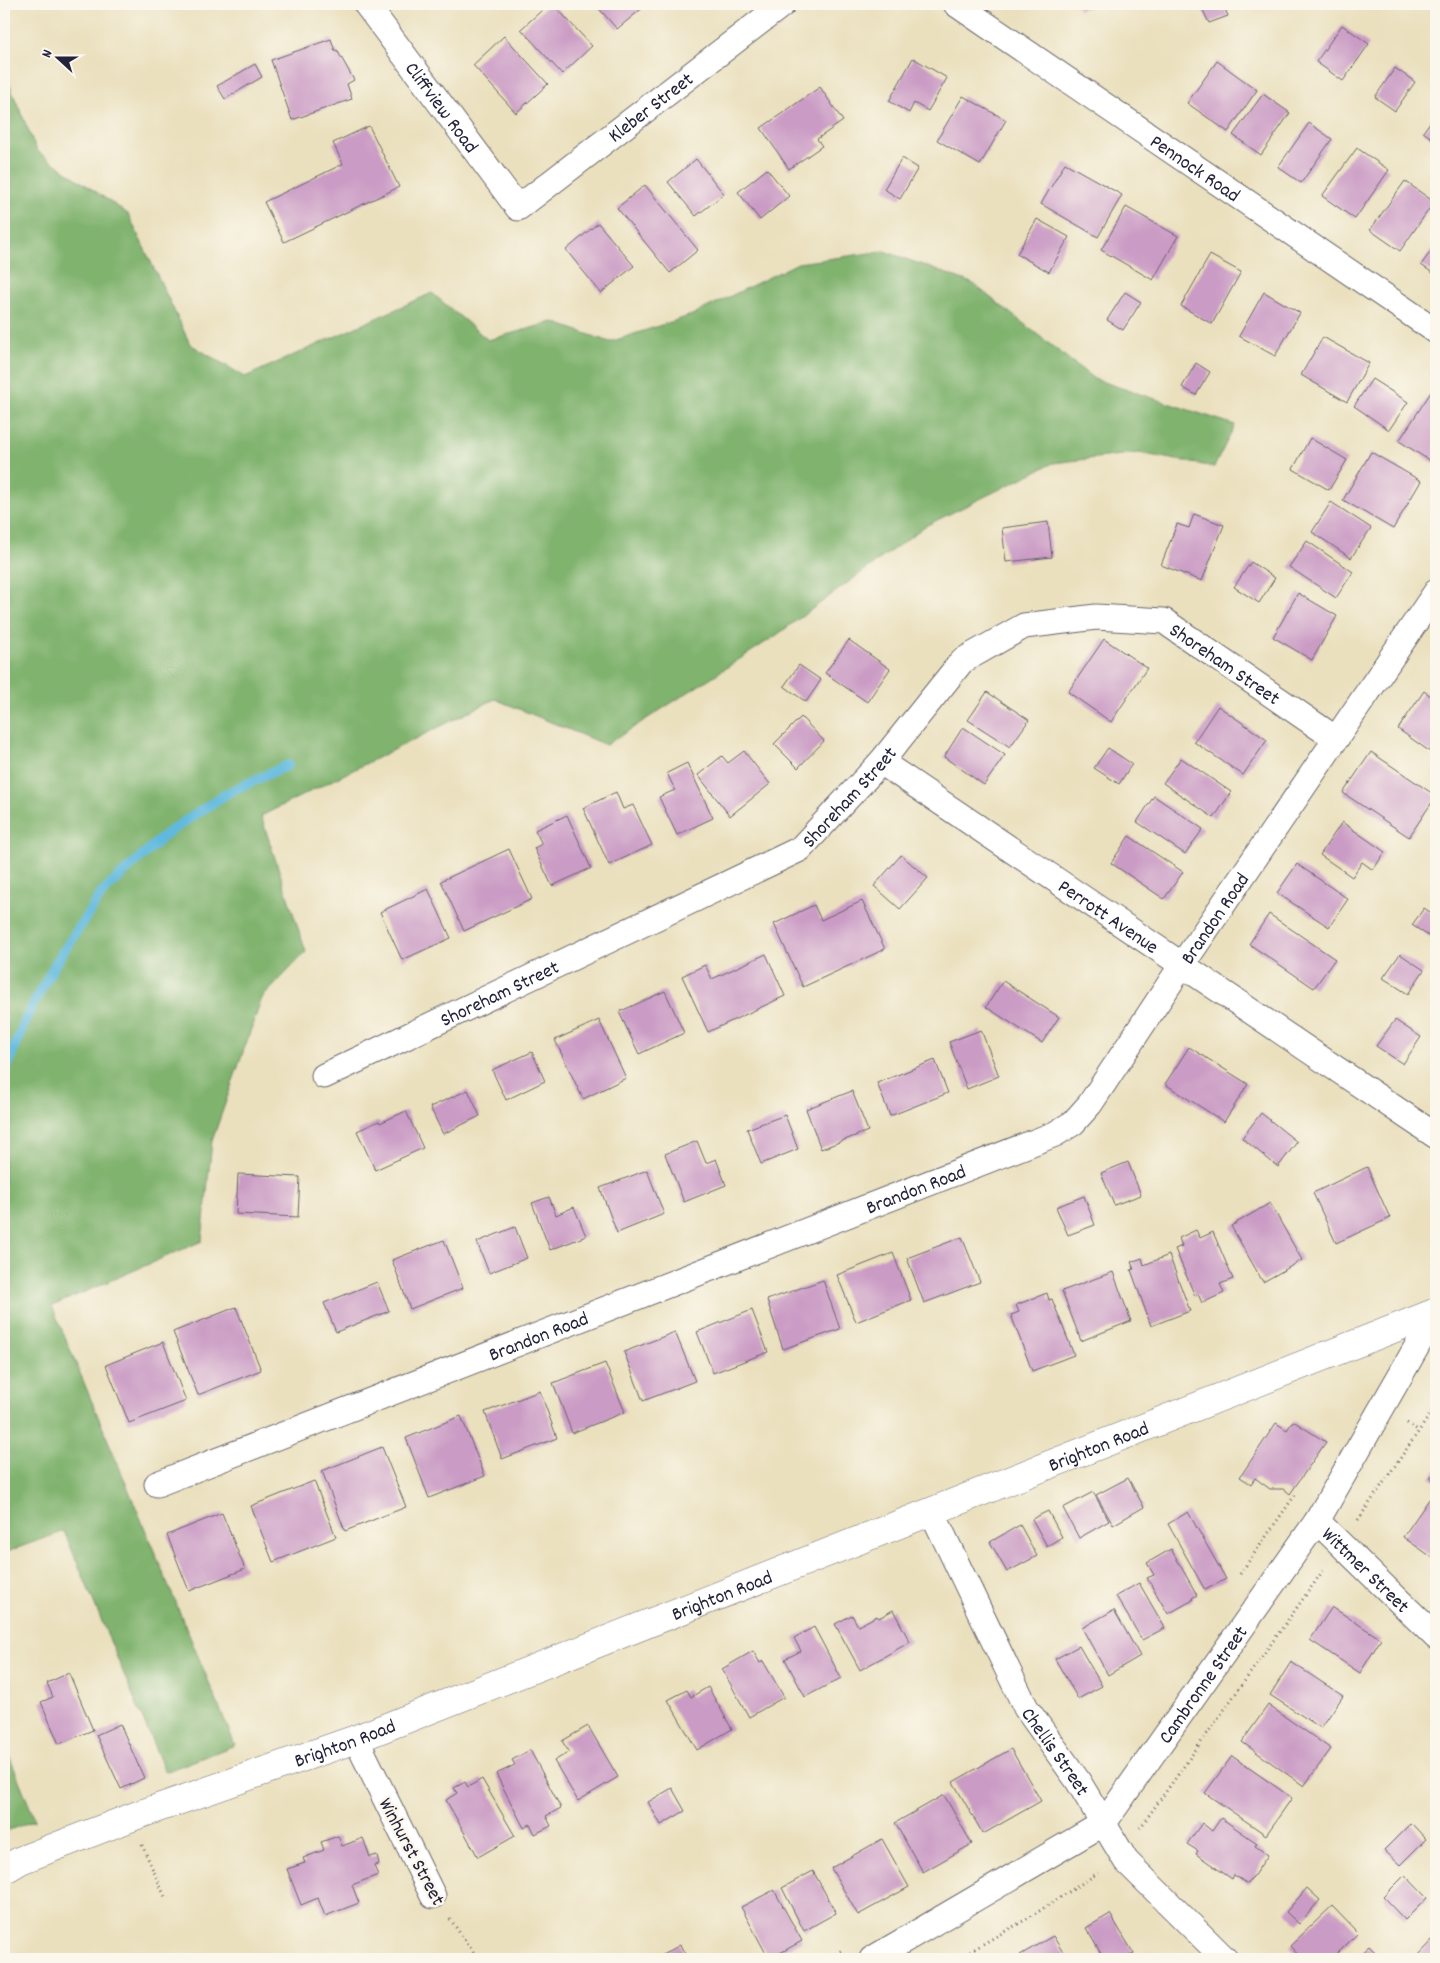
<svg xmlns="http://www.w3.org/2000/svg" width="1440" height="1963" font-family="Dekko,sans-serif">
  <style>
    .forest { fill: #80b36e; stroke: #516a54 }
    .lines { fill: none; stroke-linecap: round; stroke-linejoin: round }
    .stream { stroke: #61b9de; stroke-width: 10 }
    .building { fill: #ca9bc5 }
    .street-casing { stroke: #686469; stroke-width: 27 }
    .secondary-casing { stroke: #686469; stroke-width: 29 }
    .path { stroke: #686469; stroke-width: 3; stroke-dasharray: 1 4; stroke-linecap: butt }
    .street { stroke: #fff; stroke-width: 25 }
    .secondary { stroke: #fff; stroke-width: 28 }
    .labels { text-anchor: middle; stroke-width: 5; stroke-linejoin: round; paint-order: stroke }
    .street-label { font-size: 20px; fill: #22223b; stroke: #fbf7ec }
  </style>
  <rect width="100%" height="100%" fill="#fbf7ec"/>
  <filter id="ink" filterUnits="userSpaceOnUse"><feTurbulence type="fractalNoise" baseFrequency=".02" numOctaves="2"/><feDisplacementMap in="SourceGraphic" scale="10" xChannelSelector="R" yChannelSelector="G"/><feConvolveMatrix kernelMatrix="1 2 1 2 8 2 1 2 1" color-interpolation-filters="sRGB"/></filter>
  <filter id="wash" filterUnits="userSpaceOnUse"><feTurbulence type="fractalNoise" baseFrequency=".0096" numOctaves="4" result="noise"/><feDisplacementMap in="SourceGraphic" scale="20" xChannelSelector="R" yChannelSelector="G"/><feGaussianBlur stdDeviation="1.12" result="paint"/><feColorMatrix in="noise" values="0 0 0 0 0 0 0 0 0 0 0 0 0 0 0 0 0 1.4 0 .05"/><feComposite in="paint" operator="in"/></filter>
  <g filter="url(#wash)">
    <rect width="100%" height="100%" fill="#eae0be"/>
    <!-- forest -->
    <path class="forest" d="M4,72L37,151L128,214L190,344L245,377L432,293L488,340L553,322L610,342L692,315L798,263L884,251L972,283L1094,379L1235,425L1214,467L1139,453L1053,463L925,526L774,637L606,745L495,699L261,816L306,952L262,998L212,1141L202,1241L52,1306L235,1745L165,1772L64,1531L4,1553Z
      M4,1743L35,1820L4,1832Z"/>
    <g class="lines">
      <!-- stream -->
      <path class="stream" d="M4,1074L27,1016L55,964L102,893L166,834L229,792L288,765"/>
    </g>
    <g id="blocks">
      <!-- building -->
      <path class="building" d="M549,4H553L592,46L562,74L521,29Z
        M595,4H643L645,6L617,29Z
        M1077,4H1097L1079,10Z
        M1175,4H1190L1177,8Z
        M1200,4H1223L1228,16L1209,23Z
        M1342,25L1369,44L1343,81L1316,62Z
        M504,36L548,84L516,113L473,65Z
        M331,39L335,51L337,50L354,80L347,84L352,99L292,120L271,60Z
        M913,58L947,78L928,111L914,103L909,113L889,101Z
        M1217,61L1257,90L1228,132L1187,103Z
        M255,64L262,77L225,99L217,86Z
        M1395,68L1415,82L1395,111L1375,97Z
        M820,87L843,121L817,139L822,146L789,169L761,128Z
        M1263,94L1290,113L1261,155L1233,135Z
        M963,96L1006,120L980,165L937,140Z
        M1436,114V141L1423,132Z
        M1309,123L1332,139L1301,183L1278,167Z
        M369,126L399,187L284,242L264,202L343,164L333,143Z
        M1357,148L1389,170L1355,219L1322,196Z
        M902,158L918,168L900,199L884,189Z
        M696,159L724,194L696,216L668,182Z
        M1065,163L1122,195L1098,237L1041,204Z
        M767,169L789,196L760,220L738,192Z
        M1405,181L1434,202L1400,251L1370,230Z
        M645,185L698,250L670,273L617,208Z
        M1126,207L1178,236L1153,280L1101,250Z
        M1037,219L1069,237L1049,272L1017,254Z
        M598,223L634,266L601,293L566,250Z
        M1436,244V275L1421,265Z
        M1210,255L1241,272L1212,324L1181,306Z
        M1125,292L1141,302L1123,330L1107,320Z
        M1264,292L1300,313L1275,356L1239,336Z
        M1323,337L1369,363L1347,402L1301,375Z
        M1196,363L1210,372L1196,395L1182,387Z
        M1372,379L1408,402L1389,430L1354,406Z
        M1433,389L1436,392L1435,464L1399,441Z
        M1310,438L1347,460L1329,490L1293,469Z
        M1371,452L1421,481L1393,529L1343,500Z
        M1331,502L1371,528L1351,558L1312,532Z
        M1194,514L1224,525L1202,581L1161,565L1177,524L1189,528Z
        M1048,522L1052,557L1006,562L1002,528Z
        M1307,541L1353,572L1336,598L1289,567Z
        M1251,562L1275,578L1259,603L1234,587Z
        M1298,593L1337,616L1312,660L1273,637Z
        M1104,639L1147,668L1111,722L1068,692Z
        M849,640L890,669L867,702L825,673Z
        M799,665L821,680L806,702L784,686Z
        M1424,691L1436,700V756L1398,729Z
        M987,692L1029,720L1010,747L968,720Z
        M1218,706L1267,740L1243,775L1194,742Z
        M801,717L824,741L798,768L774,744Z
        M963,727L1005,755L984,785L944,757Z
        M1108,748L1132,764L1119,784L1094,768Z
        M744,751L770,784L730,816L698,775L722,756L728,763Z
        M1371,752L1436,796L1409,837L1343,793Z
        M1181,758L1231,792L1214,818L1163,783Z
        M687,763L713,818L677,835L659,797L675,790L667,773Z
        M616,792L623,809L633,805L652,845L609,865L583,808Z
        M1154,796L1203,829L1185,854L1137,822Z
        M567,815L591,868L552,886L534,848L542,844L535,830Z
        M1342,822L1385,852L1373,870L1362,862L1352,877L1320,855Z
        M1129,836L1183,872L1164,899L1111,863Z
        M509,849L532,899L464,931L441,881Z
        M901,855L928,878L900,909L874,886Z
        M1297,864L1348,899L1329,927L1277,893Z
        M428,889L451,938L402,960L380,912Z
        M862,901L885,949L803,987L774,924L814,905L821,920Z
        M1424,908L1436,916V941L1412,925Z
        M1269,914L1335,959L1314,988L1249,944Z
        M766,954L785,996L708,1032L682,976L705,965L712,979Z
        M1400,954L1424,970L1408,994L1383,978Z
        M1003,981L1059,1017L1042,1043L986,1007Z
        M665,991L684,1033L639,1054L619,1012Z
        M599,1020L626,1078L583,1099L555,1040Z
        M1395,1020L1421,1037L1403,1064L1376,1046Z
        M981,1030L999,1076L967,1089L949,1042Z
        M1189,1047L1248,1084L1224,1122L1165,1084Z
        M532,1052L545,1081L506,1100L492,1070Z
        M935,1060L948,1093L890,1116L877,1083Z
        M468,1090L480,1116L443,1134L430,1107Z
        M852,1091L868,1131L821,1149L806,1109Z
        M406,1111L423,1148L375,1170L357,1131L379,1121L380,1123Z
        M1261,1113L1297,1142L1278,1167L1242,1138Z
        M785,1115L798,1149L761,1164L747,1129Z
        M697,1141L706,1163L716,1159L726,1185L684,1202L665,1154Z
        M1128,1162L1141,1195L1114,1205L1101,1173Z
        M1367,1167L1390,1218L1336,1243L1313,1193Z
        M647,1170L664,1214L617,1233L600,1188Z
        M238,1174L300,1177L298,1217L236,1214Z
        M1084,1196L1095,1225L1068,1235L1056,1207Z
        M549,1197L556,1215L574,1207L586,1236L550,1250L532,1203Z
        M1270,1203L1302,1260L1263,1282L1231,1226Z
        M515,1227L527,1258L489,1273L477,1242Z
        M1196,1230L1200,1238L1213,1232L1233,1279L1220,1284L1224,1293L1202,1303L1198,1294L1195,1296L1175,1249L1182,1246L1179,1238Z
        M962,1237L980,1282L924,1303L907,1258Z
        M444,1240L463,1288L410,1309L392,1260Z
        M893,1253L911,1300L856,1322L837,1275Z
        M1169,1255L1190,1311L1151,1326L1131,1270L1134,1269L1131,1262L1142,1258L1144,1265Z
        M1113,1272L1131,1321L1081,1341L1062,1291Z
        M823,1280L840,1329L783,1349L767,1300Z
        M377,1282L389,1311L336,1332L324,1303Z
        M1047,1293L1049,1300L1052,1299L1074,1355L1032,1371L1011,1315L1019,1312L1016,1305Z
        M236,1307L261,1370L198,1395L173,1332Z
        M752,1310L768,1352L713,1373L697,1332Z
        M675,1332L695,1381L643,1401L624,1352Z
        M163,1342L186,1401L129,1423L106,1365Z
        M605,1363L625,1412L572,1433L553,1383Z
        M540,1391L557,1438L502,1459L485,1412Z
        M461,1416L485,1476L429,1498L406,1438Z
        M1293,1421L1326,1442L1290,1494L1284,1489H1270L1255,1478L1251,1484L1240,1477L1276,1423L1287,1430Z
        M382,1447L406,1507L345,1531L322,1471Z
        M1436,1470V1482L1430,1478Z
        M1128,1478L1144,1507L1113,1525L1096,1495Z
        M314,1481L336,1537L273,1562L251,1506Z
        M1093,1492L1109,1521L1079,1538L1063,1508Z
        M1430,1498L1436,1502V1560L1403,1537Z
        M1048,1511L1062,1537L1047,1546L1032,1519Z
        M1188,1512L1226,1579L1205,1590L1168,1524Z
        M222,1513L245,1569L189,1591L167,1535Z
        M1020,1525L1037,1556L1007,1572L990,1542Z
        M1171,1549L1197,1595L1192,1598L1193,1600L1168,1614L1147,1578L1154,1575L1147,1563Z
        M1139,1583L1165,1628L1142,1640L1116,1596Z
        M1332,1607L1381,1639L1360,1673L1310,1640Z
        M893,1610L910,1642L860,1670L835,1624L852,1615L858,1626L877,1616L879,1618Z
        M1114,1610L1140,1656L1108,1675L1082,1628Z
        M814,1627L841,1678L805,1697L785,1659L801,1651L794,1638Z
        M1079,1646L1102,1686L1078,1699L1055,1659Z
        M753,1651L760,1663L763,1661L784,1697L749,1717L722,1669Z
        M1291,1662L1343,1696L1321,1728L1270,1695Z
        M69,1673L93,1730L59,1744L41,1702L53,1697L47,1683Z
        M708,1687L732,1729L697,1750L668,1700L687,1690L691,1697Z
        M1268,1705L1331,1749L1304,1786L1242,1742Z
        M120,1724L144,1778L121,1789L96,1735Z
        M588,1726L618,1777L578,1801L554,1761L569,1752L562,1741Z
        M1011,1749L1041,1801L983,1834L953,1782Z
        M530,1750L561,1808L546,1816L551,1826L535,1834L530,1824L524,1828L496,1774L515,1765L512,1760Z
        M1232,1756L1292,1798L1266,1835L1205,1793Z
        M482,1779L515,1836L478,1857L446,1800L457,1793L454,1788L465,1782L468,1787Z
        M672,1788L685,1811L661,1825L648,1802Z
        M944,1795L972,1844L923,1872L895,1823Z
        M1221,1818L1257,1843L1255,1846L1268,1855L1248,1884L1234,1875L1232,1879L1196,1854L1198,1851L1187,1844L1202,1823L1212,1831Z
        M1411,1823L1426,1839L1400,1865L1384,1850Z
        M338,1836L342,1846L363,1838L370,1857L377,1855L379,1864L374,1866L378,1875L352,1885L359,1903L325,1916L318,1898L301,1905L287,1869L305,1863L303,1858L324,1850L321,1842Z
        M882,1839L909,1887L858,1915L831,1868Z
        M813,1871L836,1913L804,1931L782,1888Z
        M1405,1875L1427,1898L1405,1920L1383,1897Z
        M1307,1888L1320,1900L1299,1924L1286,1912Z
        M774,1890L802,1941L769,1959L741,1907Z
        M1332,1906L1358,1933L1332,1959H1302L1290,1946Z
        M1110,1914L1134,1954L1124,1959H1104L1086,1928Z
        M1053,1936L1067,1959H1023L1020,1955Z
        M1436,1937V1959H1415Z
        M680,1945L688,1959H655Z
        M1369,1946L1382,1959H1355Z"/>
    </g>
  </g>
  <g filter="url(#ink)">
    <use href="#blocks" fill-opacity="0" stroke="#686469" stroke-width="1"/>
    <g class="lines">
      <!-- street casing -->
      <g class="street-casing">
        <g id="street">
          <path id="s1" d="M366,4L518,208L783,4"/>
          <path id="s2" d="M956,4L1436,331"/>
          <path id="s3" d="M881,762L1436,1136"/>
          <path id="s4" d="M324,1076L800,849L881,762L962,661L1024,626L1096,617L1164,621L1336,739"/>
          <path id="s5" d="M157,1484L1055,1134L1073,1123L1090,1104L1182,965L1436,592"/>
          <path id="s6" d="M932,1512L1026,1708L1078,1781L1126,1861L1225,1959"/>
          <path id="s7" d="M1317,1521L1436,1637"/>
          <path d="M356,1739L433,1896"/>
          <path id="s8" d="M872,1959L1104,1823L1317,1521L1436,1313"/>
        </g>
      </g>
      <!-- secondary casing -->
      <g class="secondary-casing">
        <g id="secondary">
          <path id="s9" d="M4,1870L21,1860L135,1816L356,1739L1436,1312"/>
        </g>
      </g>
      <!-- path -->
      <path class="path" d="M1407,1423L1419,1431
        M1358,1520L1436,1406
        M1240,1574L1295,1495
        M1140,1828L1325,1568
        M142,1845L165,1897
        M450,1919L478,1959
        M827,1959L844,1949
        M957,1959L1030,1917L1098,1873"/>
      <!-- street -->
      <use href="#street" class="street"/>
      <!-- secondary -->
      <use href="#secondary" class="secondary"/>
    </g>
  </g>
  <g class="labels">
    <!-- street labels -->
    <g class="street-label">
      <text dy="7" stroke="none"><textPath href="#s1" startOffset="128">Cliffview Road</textPath></text>
      <text dy="7" stroke="none"><textPath href="#s1" startOffset="421">Kleber Street</textPath></text>
      <text dy="7" stroke="none"><textPath href="#s2" startOffset="290">Pennock Road</textPath></text>
      <text dy="7" stroke="none"><textPath href="#s4" startOffset="1062">Shoreham Street</textPath></text>
      <text dy="7" stroke="none"><textPath href="#s4" startOffset="599">Shoreham Street</textPath></text>
      <text dy="7" stroke="none"><textPath href="#s3" startOffset="275">Perrott Avenue</textPath></text>
      <text dy="7" stroke="none"><textPath href="#s5" startOffset="1234">Brandon Road</textPath></text>
      <text dy="7" stroke="none"><textPath href="#s4" startOffset="194">Shoreham Street</textPath></text>
      <text dy="7" stroke="none"><textPath href="#s5" startOffset="814">Brandon Road</textPath></text>
      <text dy="7" stroke="none"><textPath href="#s5" startOffset="409">Brandon Road</textPath></text>
      <text dy="7" stroke="none"><textPath href="#s9" startOffset="1174">Brighton Road</textPath></text>
      <text dy="7" stroke="none"><textPath href="#s7" startOffset="69">Wittmer Street</textPath></text>
      <text dy="7" stroke="none"><textPath href="#s9" startOffset="769">Brighton Road</textPath></text>
      <text dy="7" stroke="none"><textPath href="#s8" startOffset="439">Cambronne Street</textPath></text>
      <text dy="7" stroke="none"><textPath href="#s9" startOffset="364">Brighton Road</textPath></text>
      <text dy="7" stroke="none"><textPath href="#s6" startOffset="270">Chellis Street</textPath></text>
      <text transform="translate(413 1851) rotate(62)" y="7">Winhurst Street</text>
    </g>
  </g>
  <!-- margin -->
  <rect width="1440" height="1963" fill="none" stroke="#fbf7ec" stroke-width="20"/>
  <!-- north arrow -->
  <g transform="translate(58 58) rotate(291)" stroke="#fbf7ec" stroke-width="4" paint-order="stroke">
  <path d="M0-4L9 19L0 12L-9 19Z" fill="#22223b"/>
  <text y="-8" font-size="14" font-weight="bold" text-anchor="middle" fill="#22223b">N</text>
  </g>
</svg>
